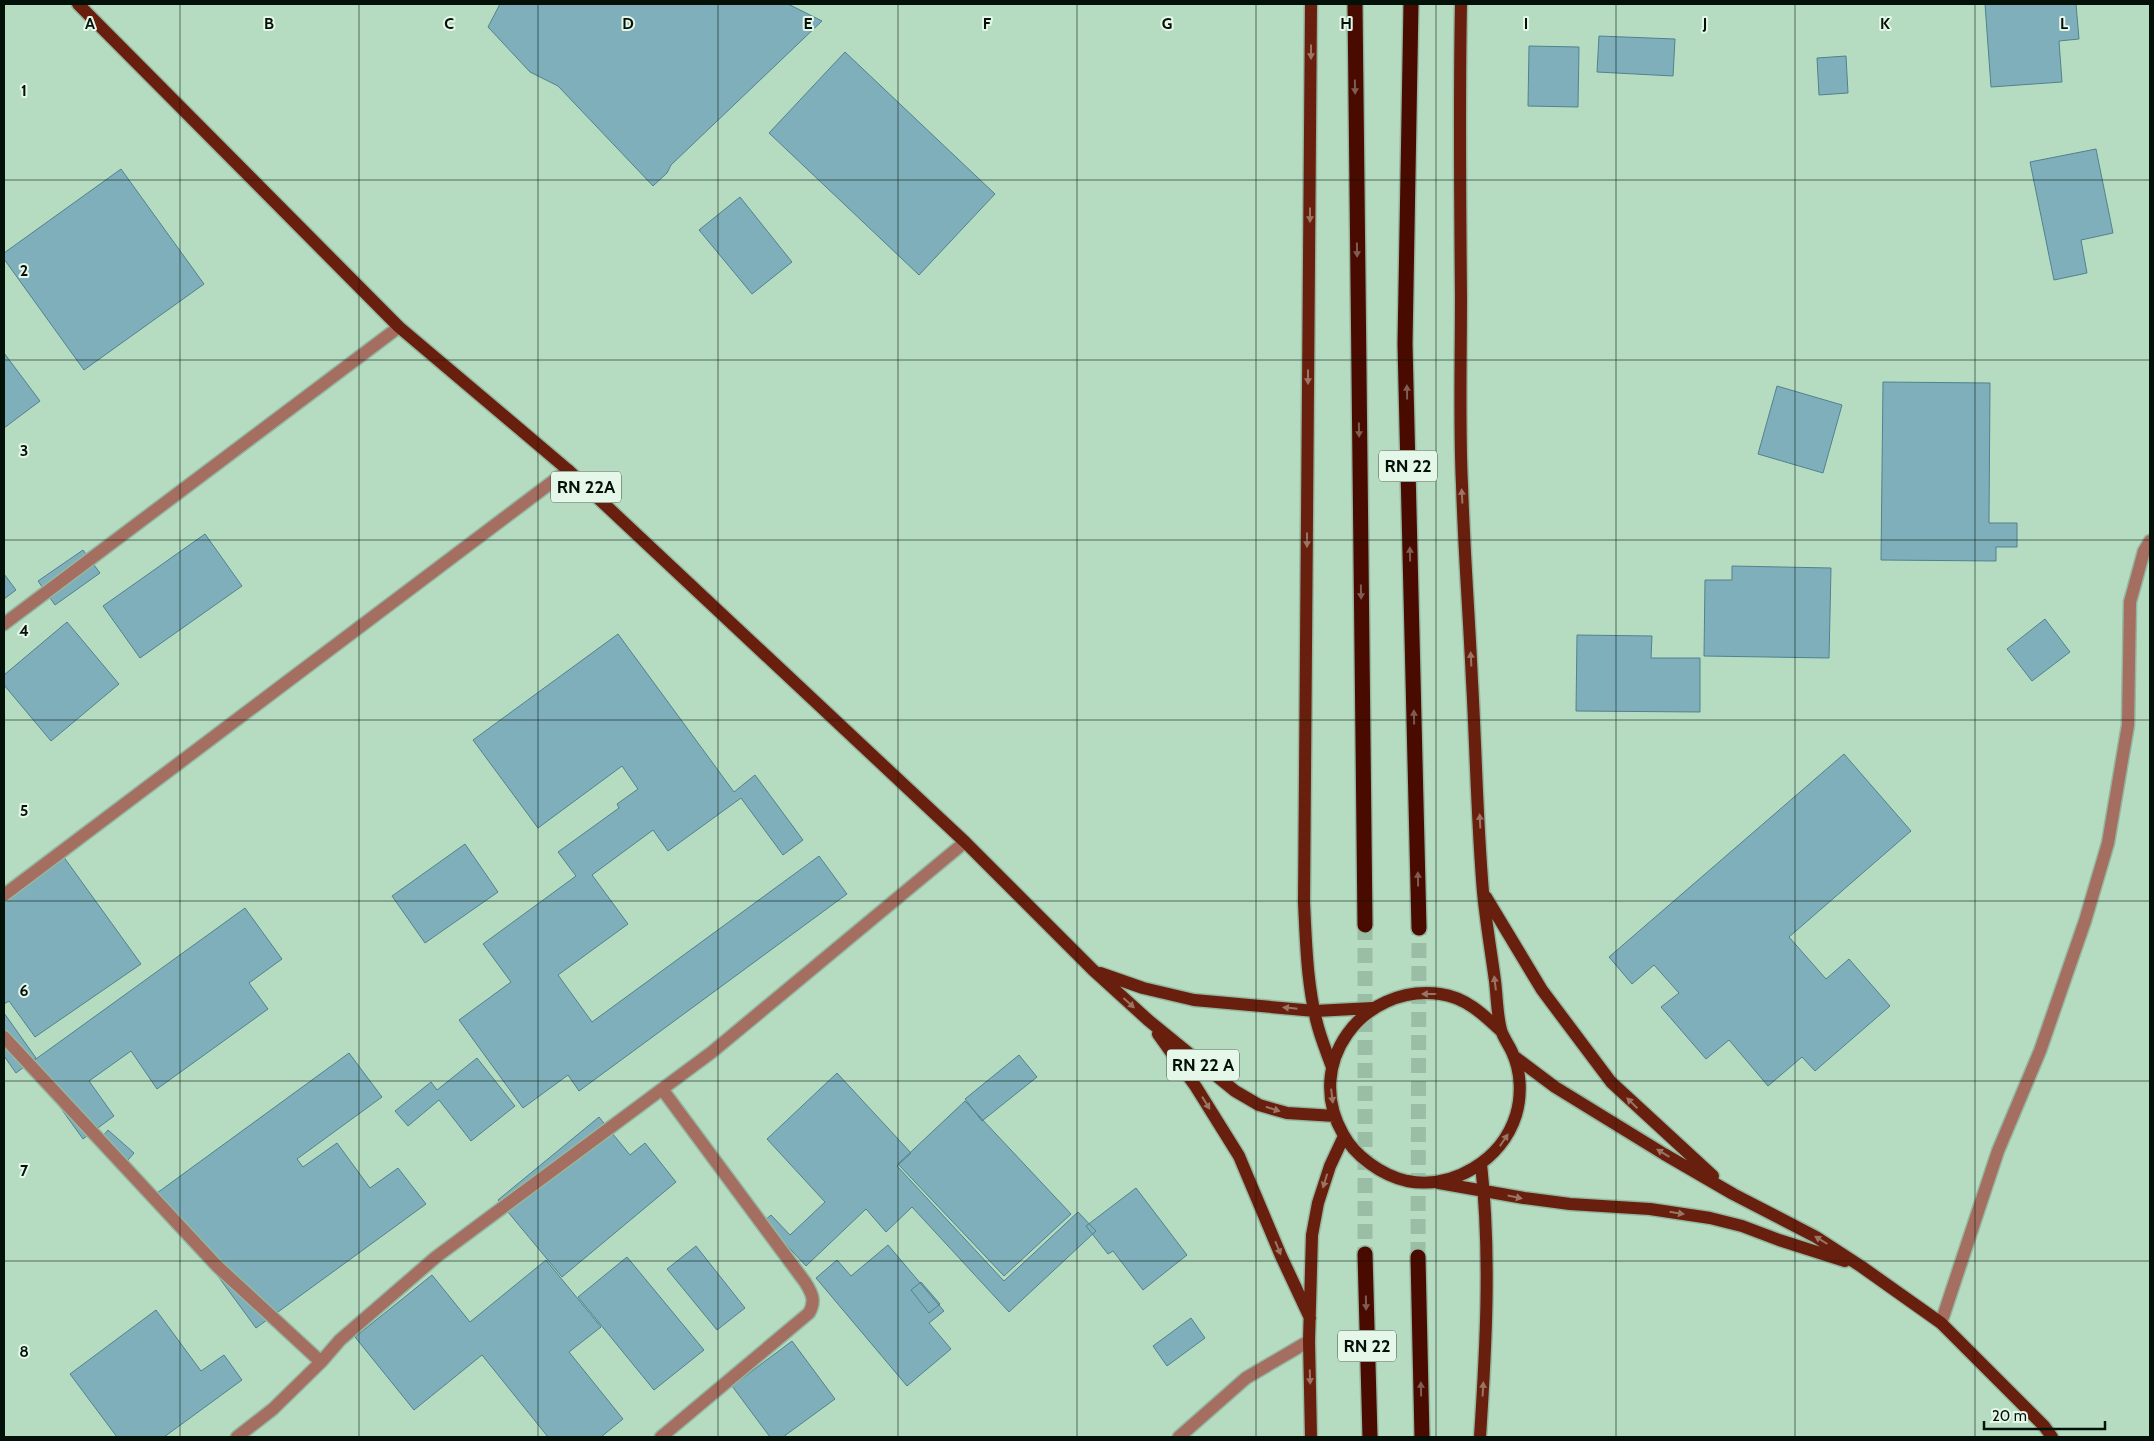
<svg xmlns="http://www.w3.org/2000/svg" width="2154" height="1441" font-family="Cabin,sans-serif">
  <style>
    .building { fill: #7eafbb; stroke: #51828d }
    .lines { fill: none; stroke-linecap: round; stroke-linejoin: round }
    .highway-tunnel { stroke: #9abea5; stroke-width: 15; stroke-dasharray: 15 8; stroke-linecap: butt }
    .minor-casing { stroke: #95b7a0; stroke-width: 15 }
    .major-casing { stroke: #95b7a0; stroke-width: 15 }
    .highway-casing { stroke: #95b7a0; stroke-width: 18 }
    .minor { stroke: #a46e61; stroke-width: 12 }
    .major { stroke: #691f0d; stroke-width: 12 }
    .highway { stroke: #490a00; stroke-width: 15 }
    .oneway { fill: #9a7565 }
    .oneway2 { fill: #7f5d52 }
    .grid { fill: none; stroke: #041108; stroke-width: 1; stroke-opacity: 0.55 }
    .labels { text-anchor: middle; stroke-width: 4; stroke-linejoin: round; paint-order: stroke }
    .shield { fill: #e4f7e9; stroke: #47564c; stroke-width: 1 }
    .shield-label { font-size: 18px; font-weight: bold; fill: #041108 }
    .grid-label { font-size: 16px; text-anchor: middle; font-weight: bold; fill: #041108; stroke: #e4f7e9; stroke-width: 4; stroke-linejoin: round; paint-order: stroke }
  </style>
  <rect width="100%" height="100%" fill="#b5dcc1"/>
  <!-- building -->
  <path class="building" d="M500,4H788L822,21L671,165L667,173L653,186L558,86L530,72L488,27Z
    M1985,4H2076L2079,39L2059,41L2062,82L1991,87Z
    M1599,36L1675,39L1673,76L1597,72Z
    M1529,46L1579,47L1578,107L1528,106Z
    M845,52L995,194L919,275L769,133Z
    M1846,56L1848,93L1819,95L1817,58Z
    M2096,149L2113,233L2081,240L2087,273L2054,280L2030,162Z
    M121,169L204,284L84,370L4,259V253Z
    M740,197L792,262L752,294L699,230Z
    M4,353L40,401L4,428Z
    M1883,382L1990,383L1989,523H2017V547H1996V561L1881,560Z
    M1777,386L1842,405L1823,473L1758,454Z
    M205,534L242,586L140,658L103,606Z
    M83,550L100,573L55,605L38,581Z
    M1732,566L1831,568L1829,658L1704,656L1705,580H1732Z
    M4,574L16,590L4,599Z
    M2045,619L2070,652L2032,681L2007,649Z
    M67,622L119,684L51,741L4,685V675Z
    M618,634L734,792L755,775L803,840L783,855L741,798L668,851L653,830L592,875L628,924L558,975L592,1022L819,856L847,894L579,1091L568,1075L523,1108L459,1020L511,982L483,944L576,876L558,852L619,808L617,804L638,789L622,766L538,828L473,740Z
    M1577,635L1652,636L1651,658H1700V712L1576,711Z
    M1844,754L1911,831L1789,937L1826,979L1849,959L1890,1006L1815,1071L1802,1057L1768,1086L1729,1040L1706,1059L1661,1007L1679,993L1654,965L1632,984L1609,957Z
    M465,844L498,892L425,943L392,896Z
    M58,849L141,964L35,1037L9,1001L4,1004V889Z
    M245,908L282,959L249,983L268,1009L157,1089L131,1051L89,1081L114,1116L83,1139L29,1064Z
    M4,1013L36,1058L16,1073L4,1056Z
    M349,1053L382,1097L297,1159L303,1167L337,1143L370,1188L398,1168L426,1204L256,1328L157,1193Z
    M1019,1055L1037,1077L982,1121L965,1099Z
    M477,1058L515,1106L471,1141L439,1100L408,1126L395,1111L431,1082L437,1090Z
    M837,1073L911,1153L897,1166L1004,1281L1078,1212L1096,1231L1009,1312L912,1207L886,1232L866,1209L806,1266L764,1221L771,1215L790,1235L825,1202L767,1139Z
    M965,1101L1071,1214L1004,1276L898,1164Z
    M599,1117L630,1155L645,1143L676,1182L562,1277L498,1200Z
    M108,1130L134,1153L122,1167L96,1144Z
    M1136,1188L1187,1255L1143,1290L1113,1251L1108,1254L1086,1226Z
    M888,1245L944,1311L929,1323L951,1349L907,1386L816,1278L837,1260L851,1276Z
    M696,1246L745,1308L717,1330L667,1269Z
    M627,1257L704,1350L654,1390L578,1297Z
    M546,1260L601,1327L569,1352L623,1419L601,1437H548L482,1355L414,1410L355,1337L432,1275L470,1322Z
    M921,1282L940,1304L929,1313L911,1290Z
    M156,1310L201,1371L224,1355L242,1380L164,1437H117L70,1374Z
    M1191,1318L1205,1338L1167,1366L1153,1346Z
    M792,1341L835,1399L783,1437H770L732,1386Z"/>
  <g class="lines">
    <!-- highway-tunnel -->
    <path class="highway-tunnel" d="M1365,925V1254
      M1418,1257L1419,928"/>
    <!-- minor casing -->
    <g class="minor-casing">
      <path id="minor" d="M4,624L399,327
        M4,895L568,470
        M4,1037L217,1266L321,1362
        M1941,1323L1998,1151L2040,1051L2085,921L2108,843L2128,725L2130,602L2144,551L2150,541
        M237,1437L273,1409L321,1362L340,1340L436,1257L712,1052L965,842
        M661,1437L809,1313C816,1301 812,1293 805,1282L662,1089
        M1179,1437L1246,1378L1309,1341"/>
    </g>
    <!-- major casing -->
    <g class="major-casing">
      <path id="major" d="M78,4L399,327L568,470L965,842L1093,970L1148,1020L1235,1091L1259,1105L1287,1113L1335,1116
        M1311,4L1304,902C1306,943 1307,987 1318,1027C1322,1041 1327,1054 1332,1067
        M1461,4C1459,102 1460,200 1461,297C1461,360 1459,423 1462,485C1464,550 1469,615 1472,681C1476,751 1477,822 1483,892C1486,922 1491,952 1495,981C1497,997 1497,1015 1501,1030C1503,1037 1509,1045 1512,1052C1521,1071 1522,1095 1516,1115C1502,1160 1453,1190 1407,1181C1381,1175 1355,1156 1343,1134C1303,1064 1362,984 1440,994C1465,997 1483,1014 1501,1031
        M1486,897L1542,990L1611,1082L1713,1176
        M1100,973L1143,988L1194,1000L1315,1011L1373,1008
        M1158,1034L1196,1087L1239,1156L1281,1256L1310,1318
        M1515,1057L1555,1087L1664,1154L1733,1194L1816,1237L1862,1267L1941,1323L2044,1426L2052,1437
        M1439,1183L1524,1198L1570,1204L1650,1209L1710,1218L1742,1226L1779,1240L1845,1261
        M1311,1437L1309,1341L1312,1235L1318,1203L1330,1166L1344,1136
        M1480,1437C1486,1346 1491,1255 1481,1164"/>
    </g>
    <!-- highway casing -->
    <g class="highway-casing">
      <path id="highway" d="M1355,4L1365,925
        M1411,4L1405,344L1419,928
        M1365,1254L1370,1437
        M1418,1257L1422,1437"/>
    </g>
    <!-- minor -->
    <use href="#minor" class="minor"/>
    <!-- major -->
    <use href="#major" class="major"/>
    <!-- highway -->
    <use href="#highway" class="highway"/>
  </g>
  <!-- one-way arrows -->
  <defs><path id="oneway-solid" d="M-6-.8H1V-3.2L6.5 0L1 3.2V.8H-6Z" transform="scale(1.25)"/></defs>
  <g class="oneway">
    <use href="#oneway-solid" transform="translate(1311 52) rotate(90)"/>
    <use href="#oneway-solid" transform="translate(1310 215) rotate(90)"/>
    <use href="#oneway-solid" transform="translate(1308 377) rotate(90)"/>
    <use href="#oneway-solid" transform="translate(1462 496) rotate(-93)"/>
    <use href="#oneway-solid" transform="translate(1307 540) rotate(90)"/>
    <use href="#oneway-solid" transform="translate(1471 659) rotate(-93)"/>
    <use href="#oneway-solid" transform="translate(1480 821) rotate(-93)"/>
    <use href="#oneway-solid" transform="translate(1495 983) rotate(-97)"/>
    <use href="#oneway-solid" transform="translate(1429 994) rotate(180)"/>
    <use href="#oneway-solid" transform="translate(1129 1003) rotate(42)"/>
    <use href="#oneway-solid" transform="translate(1290 1008) rotate(-174)"/>
    <use href="#oneway-solid" transform="translate(1332 1096) rotate(83)"/>
    <use href="#oneway-solid" transform="translate(1206 1103) rotate(58)"/>
    <use href="#oneway-solid" transform="translate(1632 1103) rotate(-136)"/>
    <use href="#oneway-solid" transform="translate(1273 1109) rotate(17)"/>
    <use href="#oneway-solid" transform="translate(1504 1140) rotate(-56)"/>
    <use href="#oneway-solid" transform="translate(1663 1153) rotate(-149)"/>
    <use href="#oneway-solid" transform="translate(1325 1181) rotate(107)"/>
    <use href="#oneway-solid" transform="translate(1515 1197) rotate(12)"/>
    <use href="#oneway-solid" transform="translate(1677 1213) rotate(9)"/>
    <use href="#oneway-solid" transform="translate(1821 1240) rotate(-148)"/>
    <use href="#oneway-solid" transform="translate(1278 1248) rotate(68)"/>
    <use href="#oneway-solid" transform="translate(1310 1377) rotate(88)"/>
    <use href="#oneway-solid" transform="translate(1483 1389) rotate(-87)"/>
  </g>
  <g class="oneway2">
    <use href="#oneway-solid" transform="translate(1355 87) rotate(89)"/>
    <use href="#oneway-solid" transform="translate(1357 250) rotate(89)"/>
    <use href="#oneway-solid" transform="translate(1407 392) rotate(-91)"/>
    <use href="#oneway-solid" transform="translate(1359 430) rotate(89)"/>
    <use href="#oneway-solid" transform="translate(1410 554) rotate(-91)"/>
    <use href="#oneway-solid" transform="translate(1361 592) rotate(89)"/>
    <use href="#oneway-solid" transform="translate(1414 717) rotate(-91)"/>
    <use href="#oneway-solid" transform="translate(1418 879) rotate(-91)"/>
    <use href="#oneway-solid" transform="translate(1366 1303) rotate(89)"/>
    <use href="#oneway-solid" transform="translate(1421 1389) rotate(-91)"/>
  </g>
  <!-- grid -->
  <path class="grid" d="M180,4V1437M359,4V1437M538,4V1437M718,4V1437M898,4V1437M1077,4V1437M1256,4V1437M1436,4V1437M1616,4V1437M1795,4V1437M1975,4V1437M4,180H2150M4,360H2150M4,540H2150M4,720H2150M4,901H2150M4,1081H2150M4,1261H2150"/>
  <g class="labels">
    <!-- shield labels -->
    <g class="shield">
      <rect x="1379" y="450.5" width="58" height="31" rx="4"/>
      <rect x="551" y="471.5" width="70" height="31" rx="4"/>
      <rect x="1167" y="1049.5" width="72" height="31" rx="4"/>
      <rect x="1338" y="1330.5" width="58" height="31" rx="4"/>
    </g>
    <g class="shield-label">
      <text x="1408" y="472">RN 22</text>
      <text x="586" y="493">RN 22A</text>
      <text x="1203" y="1071">RN 22 A</text>
      <text x="1367" y="1352">RN 22</text>
    </g>
  </g>
  <g class="grid-label">
    <text x="90" y="29">A</text>
    <text x="269" y="29">B</text>
    <text x="449" y="29">C</text>
    <text x="628" y="29">D</text>
    <text x="808" y="29">E</text>
    <text x="987" y="29">F</text>
    <text x="1167" y="29">G</text>
    <text x="1346" y="29">H</text>
    <text x="1526" y="29">I</text>
    <text x="1705" y="29">J</text>
    <text x="1885" y="29">K</text>
    <text x="2064" y="29">L</text>
    <text x="24" y="96">1</text>
    <text x="24" y="276">2</text>
    <text x="24" y="456">3</text>
    <text x="24" y="636">4</text>
    <text x="24" y="816">5</text>
    <text x="24" y="996">6</text>
    <text x="24" y="1176">7</text>
    <text x="24" y="1357">8</text>
  </g>
  <!-- border -->
  <rect width="2154" height="1441" fill="none" stroke="#041108" stroke-width="10"/>
  <!-- scale -->
  <path d="M1984 1421v8h121v-8" fill="none" stroke="#041108" stroke-width="2.5"/>
  <text x="1992" y="1421" font-size="15" fill="#041108" stroke="#e4f7e9" stroke-width="4" paint-order="stroke">20 m</text>
</svg>
